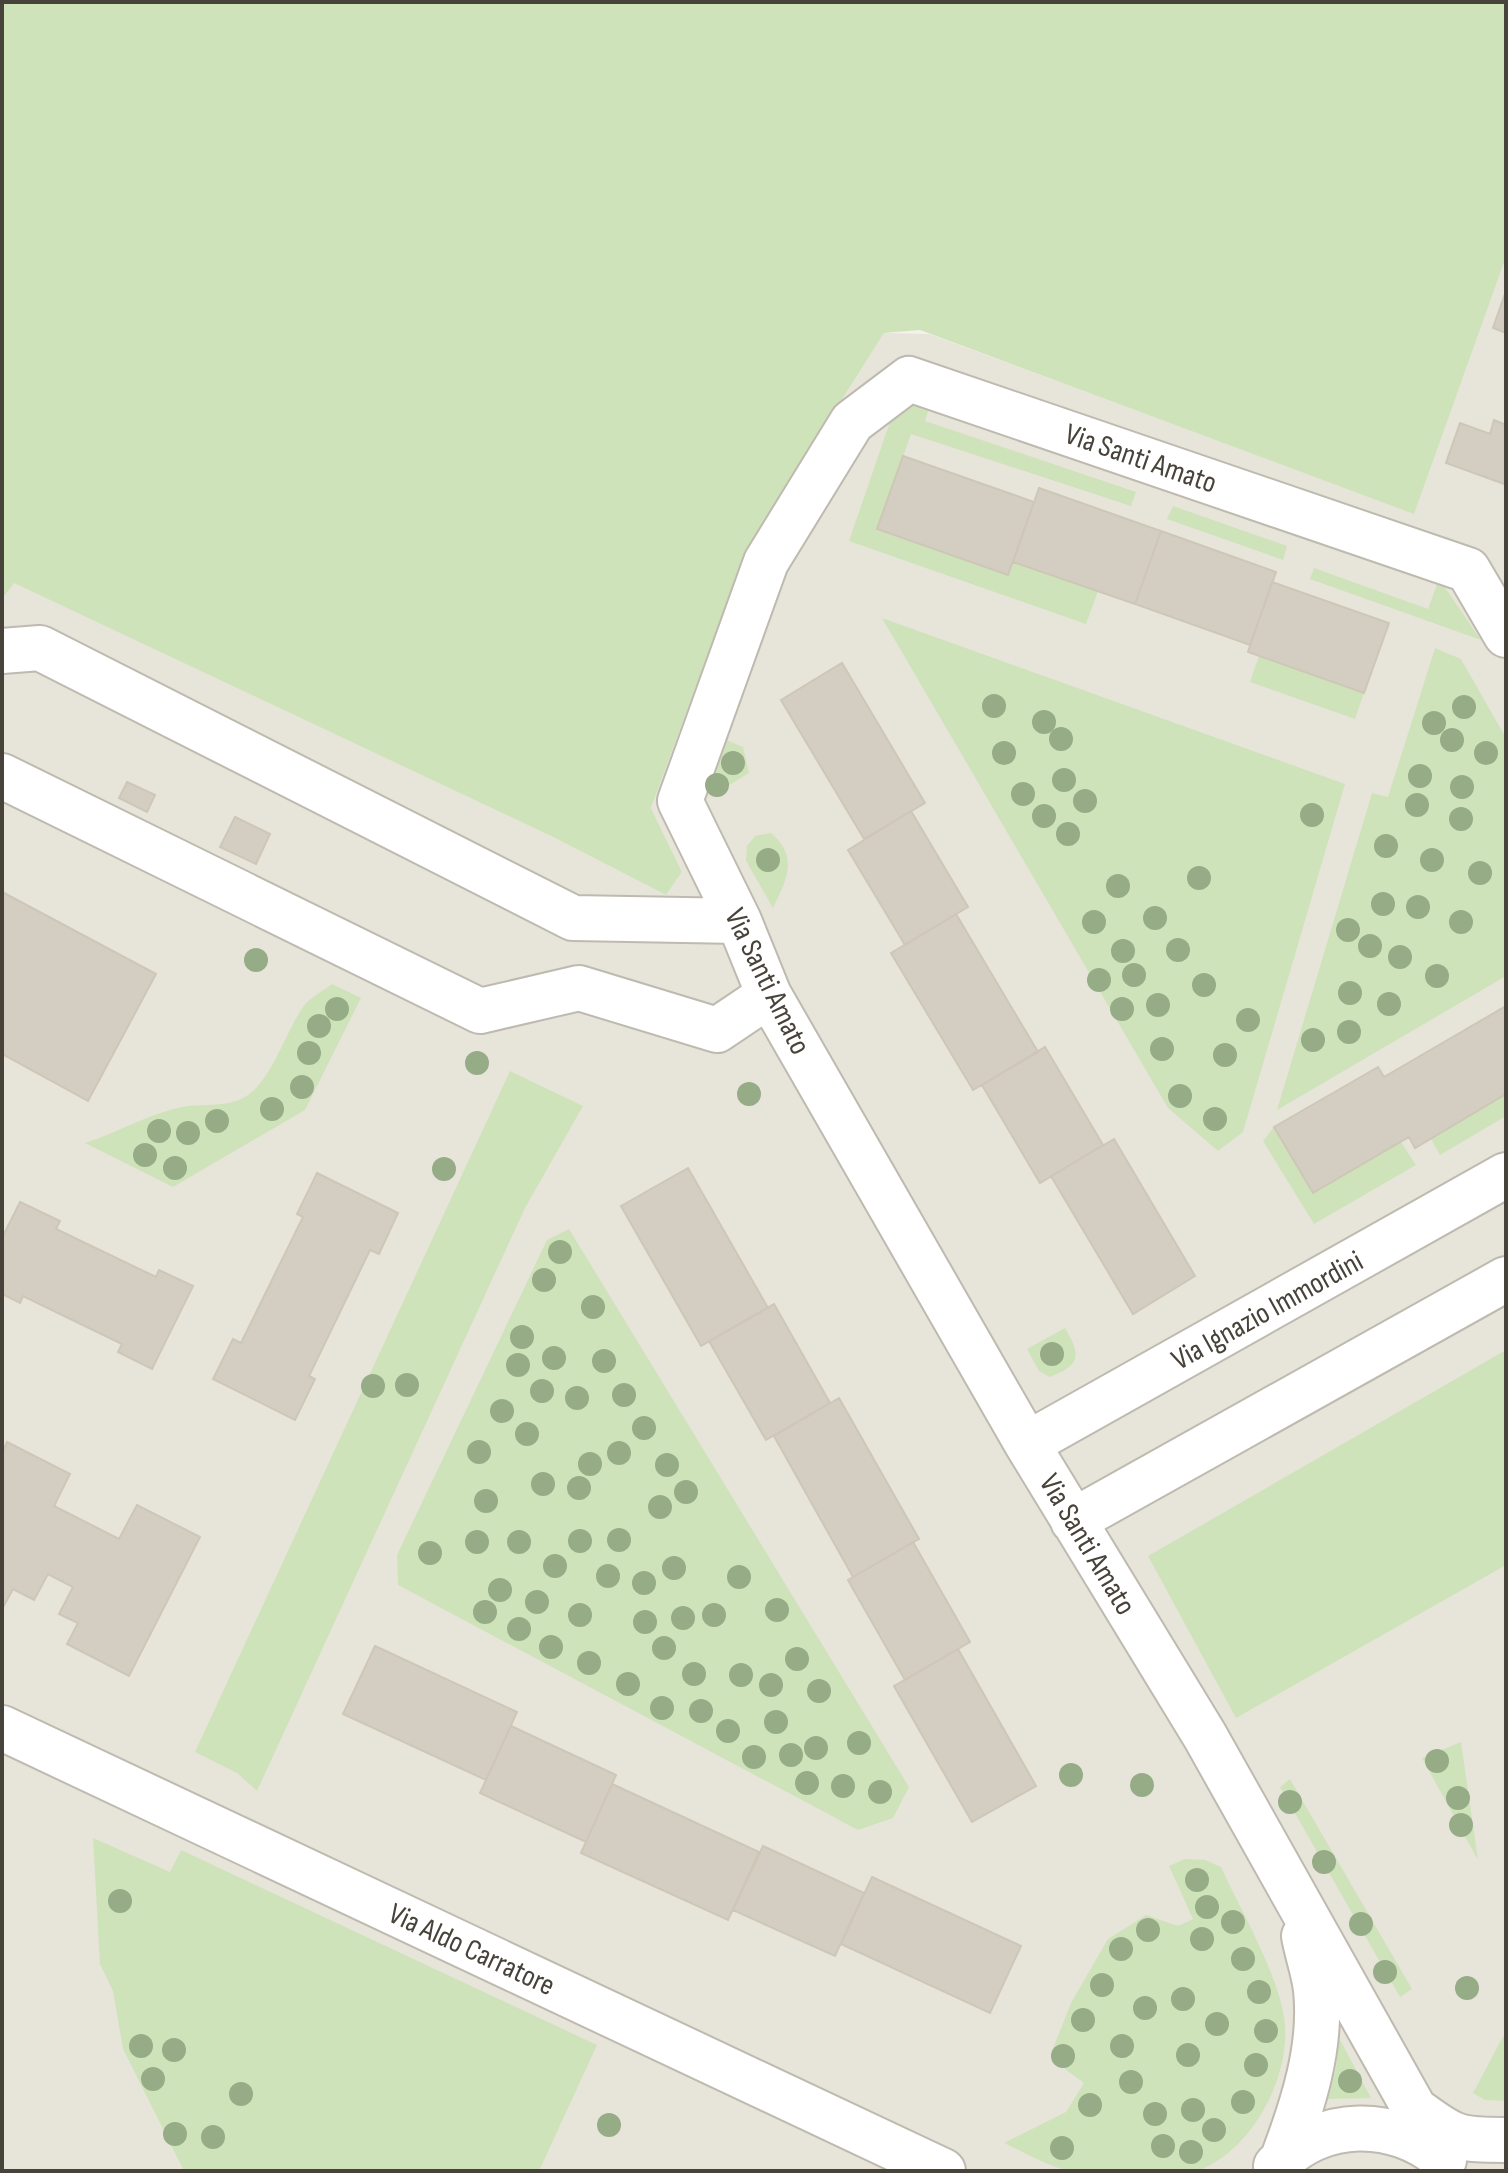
<svg xmlns="http://www.w3.org/2000/svg" width="1508" height="2173" font-family="'Sofia Sans Condensed',sans-serif">
  <style>
    .residential { fill: #e7e4da }
    .green { fill: #cfe3ba }
    .building { fill: #d4cec2; stroke: #cec6b6; stroke-width: 2 }
    .lines { fill: none; stroke-linecap: round; stroke-linejoin: round }
    .minor-casing { stroke: #bfbaaf; stroke-width: 48 }
    .minor { stroke: #fff; stroke-width: 44 }
    .tree { fill: #96ac86 }
    .labels { text-anchor: middle; stroke-width: 6; stroke-linejoin: round; paint-order: stroke }
    .street-label { font-size: 30px; fill: #48433a; stroke: #fff }
  </style>
  <rect width="100%" height="100%" fill="#f4f2ec"/>
  <!-- residential -->
  <path class="residential" d="M1506,257V2171H2V600L13,582L551,836L666,895L682,872L651,808L745,553L884,333L929,334L1414,513Z"/>
  <!-- green -->
  <path class="green" d="M2,2H1506V257L1414,514L920,330L884,333L745,553L651,808L682,872L666,895L551,836L14,583L2,599Z
    M905,403L929,408L925,421L1136,492L1131,506L911,434L878,529L1008,574L1013,562L1098,591L1086,624L849,541L892,416Z
    M1173,506L1287,546L1283,560L1167,519Z
    M1314,568L1428,609L1439,579L1481,640L1310,579Z
    M882,618L1345,784L1243,1132L1218,1151L1168,1108Z
    M1435,648L1461,659L1506,738V976L1277,1110L1372,793L1388,797Z
    M1259,656L1364,693L1355,719L1250,682Z
    M724,739L743,747L749,773L716,793L704,789Z
    M771,833C799,857 787,879 773,908L746,861L747,846L755,836Z
    M332,984L361,998L305,1110L173,1187L85,1143C120,1132 151,1112 188,1106C207,1104 232,1107 248,1095C273,1077 286,1031 303,1007C309,998 323,991 332,984Z
    M510,1071L583,1106L525,1208L257,1791L237,1773L195,1752Z
    M1506,1094V1116L1440,1155L1431,1139Z
    M1274,1127L1313,1193L1401,1142L1416,1165L1314,1224L1263,1141Z
    M569,1229L909,1787L893,1818L858,1830L398,1585L397,1555L547,1240Z
    M1065,1328C1081,1355 1081,1365 1050,1377L1039,1371L1027,1349Z
    M1506,1350V1565L1236,1718L1148,1556Z
    M1461,1742L1478,1860L1422,1758Z
    M1290,1779L1412,1989L1400,1997L1280,1787Z
    M93,1838L170,1872L181,1850L597,2045L539,2171H184L123,2049L113,1991L100,1964Z
    M1185,1859L1205,1860L1221,1867C1241,1911 1281,1978 1285,2025C1289,2080 1252,2149 1200,2170C1185,2173 1138,2171 1120,2171C1104,2171 1081,2173 1065,2170C1044,2164 1024,2152 1004,2143L1066,2112L1084,2083L1065,2069L1052,2051L1071,2003L1108,1939L1146,1915L1178,1926L1193,1919L1169,1866Z
    M1505,2033L1506,2101L1485,2100L1473,2093Z
    M1339,2038L1371,2098H1372L1328,2099L1336,2068Z"/>
  <!-- building -->
  <path class="building" d="M1506,291V333L1493,328Z
    M1494,420L1506,425V478L1504,484L1446,463L1460,423L1490,434Z
    M903,456L1034,502L1008,575L877,529Z
    M1039,488L1161,531L1135,604L1013,562Z
    M1161,531L1276,572L1250,645L1135,604Z
    M1272,582L1389,623L1364,693L1248,652Z
    M842,663L925,803L864,839L781,700Z
    M127,782L155,795L147,812L119,798Z
    M911,811L968,907L905,945L848,850Z
    M235,817L270,834L256,864L220,847Z
    M4,893L156,974L88,1101L2,1054V896Z
    M956,914L1038,1052L973,1090L891,953Z
    M1506,1006V1094L1415,1148L1409,1137L1313,1193L1274,1127L1378,1067L1384,1077Z
    M1045,1047L1103,1145L1040,1183L982,1085Z
    M1114,1139L1195,1276L1133,1314L1051,1176Z
    M688,1168L768,1308L701,1346L621,1206Z
    M317,1173L398,1213L379,1254L370,1250L309,1376L315,1379L295,1420L213,1379L233,1339L241,1343L303,1217L297,1214Z
    M20,1202L60,1221L56,1229L156,1277L159,1270L193,1286L152,1369L118,1352L122,1344L23,1296L20,1303L2,1294V1238Z
    M774,1304L830,1403L766,1440L709,1341Z
    M839,1398L919,1539L853,1577L774,1436Z
    M7,1442L70,1474L54,1506L119,1539L137,1505L200,1537L129,1676L67,1644L78,1623L59,1614L73,1587L48,1574L34,1600L13,1589L2,1609V1453Z
    M913,1542L970,1642L905,1680L848,1580Z
    M375,1646L517,1712L486,1780L343,1714Z
    M958,1649L1036,1786L972,1822L894,1686Z
    M511,1726L616,1775L586,1842L480,1793Z
    M612,1784L759,1852L728,1920L581,1853Z
    M763,1846L864,1893L835,1956L733,1910Z
    M872,1877L1021,1946L990,2013L841,1944Z"/>
  <g class="lines">
    <!-- minor casing -->
    <g class="minor-casing">
      <path id="minor" d="M2,651L40,648L573,918L739,921
        M2,776L480,1011L579,988L717,1030L769,995
        M1027,1444L1506,1175
        M1073,1521L1506,1279
        M2,1728L943,2171
        M1417,2111C1456,2139 1458,2140 1506,2140
        M1283,2158C1303,2105 1322,2047 1316,1990C1314,1972 1307,1953 1304,1936
        M1442,2158L1205,1736L1027,1444L769,995L739,921L680,801L766,562L852,422L909,379L1468,570L1506,635
        M1276,2166C1320,2117 1396,2117 1444,2160"/>
    </g>
    <!-- minor -->
    <use href="#minor" class="minor"/>
  </g>
  <!-- trees -->
  <g class="tree">
    <circle cx="994" cy="706" r="12"/>
    <circle cx="1464" cy="707" r="12"/>
    <circle cx="1044" cy="722" r="12"/>
    <circle cx="1434" cy="723" r="12"/>
    <circle cx="1061" cy="739" r="12"/>
    <circle cx="1452" cy="740" r="12"/>
    <circle cx="1004" cy="753" r="12"/>
    <circle cx="1486" cy="753" r="12"/>
    <circle cx="733" cy="763" r="12"/>
    <circle cx="1420" cy="776" r="12"/>
    <circle cx="1064" cy="780" r="12"/>
    <circle cx="717" cy="785" r="12"/>
    <circle cx="1462" cy="787" r="12"/>
    <circle cx="1023" cy="794" r="12"/>
    <circle cx="1085" cy="801" r="12"/>
    <circle cx="1417" cy="805" r="12"/>
    <circle cx="1312" cy="815" r="12"/>
    <circle cx="1044" cy="816" r="12"/>
    <circle cx="1461" cy="819" r="12"/>
    <circle cx="1068" cy="834" r="12"/>
    <circle cx="1386" cy="846" r="12"/>
    <circle cx="768" cy="860" r="12"/>
    <circle cx="1432" cy="860" r="12"/>
    <circle cx="1480" cy="873" r="12"/>
    <circle cx="1199" cy="878" r="12"/>
    <circle cx="1118" cy="886" r="12"/>
    <circle cx="1383" cy="904" r="12"/>
    <circle cx="1418" cy="907" r="12"/>
    <circle cx="1155" cy="918" r="12"/>
    <circle cx="1094" cy="922" r="12"/>
    <circle cx="1461" cy="922" r="12"/>
    <circle cx="1348" cy="930" r="12"/>
    <circle cx="1370" cy="946" r="12"/>
    <circle cx="1178" cy="950" r="12"/>
    <circle cx="1123" cy="951" r="12"/>
    <circle cx="1400" cy="957" r="12"/>
    <circle cx="256" cy="960" r="12"/>
    <circle cx="1134" cy="975" r="12"/>
    <circle cx="1437" cy="976" r="12"/>
    <circle cx="1099" cy="980" r="12"/>
    <circle cx="1204" cy="985" r="12"/>
    <circle cx="1350" cy="993" r="12"/>
    <circle cx="1389" cy="1004" r="12"/>
    <circle cx="1158" cy="1005" r="12"/>
    <circle cx="337" cy="1009" r="12"/>
    <circle cx="1122" cy="1009" r="12"/>
    <circle cx="1248" cy="1020" r="12"/>
    <circle cx="319" cy="1026" r="12"/>
    <circle cx="1349" cy="1032" r="12"/>
    <circle cx="1313" cy="1040" r="12"/>
    <circle cx="1162" cy="1049" r="12"/>
    <circle cx="309" cy="1053" r="12"/>
    <circle cx="1225" cy="1055" r="12"/>
    <circle cx="477" cy="1063" r="12"/>
    <circle cx="302" cy="1087" r="12"/>
    <circle cx="749" cy="1094" r="12"/>
    <circle cx="1180" cy="1096" r="12"/>
    <circle cx="272" cy="1109" r="12"/>
    <circle cx="1215" cy="1119" r="12"/>
    <circle cx="217" cy="1121" r="12"/>
    <circle cx="159" cy="1131" r="12"/>
    <circle cx="188" cy="1133" r="12"/>
    <circle cx="145" cy="1155" r="12"/>
    <circle cx="175" cy="1168" r="12"/>
    <circle cx="444" cy="1169" r="12"/>
    <circle cx="560" cy="1252" r="12"/>
    <circle cx="544" cy="1280" r="12"/>
    <circle cx="593" cy="1307" r="12"/>
    <circle cx="522" cy="1337" r="12"/>
    <circle cx="1052" cy="1354" r="12"/>
    <circle cx="554" cy="1358" r="12"/>
    <circle cx="604" cy="1361" r="12"/>
    <circle cx="518" cy="1365" r="12"/>
    <circle cx="407" cy="1385" r="12"/>
    <circle cx="373" cy="1386" r="12"/>
    <circle cx="542" cy="1391" r="12"/>
    <circle cx="624" cy="1395" r="12"/>
    <circle cx="577" cy="1398" r="12"/>
    <circle cx="502" cy="1411" r="12"/>
    <circle cx="644" cy="1428" r="12"/>
    <circle cx="527" cy="1434" r="12"/>
    <circle cx="479" cy="1452" r="12"/>
    <circle cx="619" cy="1453" r="12"/>
    <circle cx="590" cy="1464" r="12"/>
    <circle cx="667" cy="1465" r="12"/>
    <circle cx="543" cy="1484" r="12"/>
    <circle cx="579" cy="1488" r="12"/>
    <circle cx="686" cy="1492" r="12"/>
    <circle cx="486" cy="1501" r="12"/>
    <circle cx="660" cy="1507" r="12"/>
    <circle cx="619" cy="1540" r="12"/>
    <circle cx="580" cy="1541" r="12"/>
    <circle cx="477" cy="1542" r="12"/>
    <circle cx="519" cy="1542" r="12"/>
    <circle cx="430" cy="1553" r="12"/>
    <circle cx="555" cy="1566" r="12"/>
    <circle cx="674" cy="1568" r="12"/>
    <circle cx="608" cy="1576" r="12"/>
    <circle cx="739" cy="1577" r="12"/>
    <circle cx="644" cy="1583" r="12"/>
    <circle cx="500" cy="1590" r="12"/>
    <circle cx="537" cy="1602" r="12"/>
    <circle cx="777" cy="1610" r="12"/>
    <circle cx="485" cy="1612" r="12"/>
    <circle cx="580" cy="1615" r="12"/>
    <circle cx="714" cy="1615" r="12"/>
    <circle cx="683" cy="1618" r="12"/>
    <circle cx="645" cy="1622" r="12"/>
    <circle cx="519" cy="1629" r="12"/>
    <circle cx="551" cy="1647" r="12"/>
    <circle cx="664" cy="1648" r="12"/>
    <circle cx="797" cy="1659" r="12"/>
    <circle cx="589" cy="1663" r="12"/>
    <circle cx="694" cy="1674" r="12"/>
    <circle cx="741" cy="1675" r="12"/>
    <circle cx="628" cy="1684" r="12"/>
    <circle cx="771" cy="1685" r="12"/>
    <circle cx="819" cy="1691" r="12"/>
    <circle cx="662" cy="1708" r="12"/>
    <circle cx="701" cy="1711" r="12"/>
    <circle cx="776" cy="1722" r="12"/>
    <circle cx="728" cy="1731" r="12"/>
    <circle cx="859" cy="1743" r="12"/>
    <circle cx="816" cy="1748" r="12"/>
    <circle cx="791" cy="1755" r="12"/>
    <circle cx="754" cy="1757" r="12"/>
    <circle cx="1437" cy="1761" r="12"/>
    <circle cx="1071" cy="1775" r="12"/>
    <circle cx="807" cy="1783" r="12"/>
    <circle cx="1142" cy="1785" r="12"/>
    <circle cx="843" cy="1786" r="12"/>
    <circle cx="880" cy="1792" r="12"/>
    <circle cx="1458" cy="1798" r="12"/>
    <circle cx="1290" cy="1802" r="12"/>
    <circle cx="1461" cy="1825" r="12"/>
    <circle cx="1324" cy="1862" r="12"/>
    <circle cx="1197" cy="1880" r="12"/>
    <circle cx="120" cy="1901" r="12"/>
    <circle cx="1207" cy="1907" r="12"/>
    <circle cx="1233" cy="1922" r="12"/>
    <circle cx="1361" cy="1924" r="12"/>
    <circle cx="1148" cy="1930" r="12"/>
    <circle cx="1202" cy="1939" r="12"/>
    <circle cx="1121" cy="1949" r="12"/>
    <circle cx="1243" cy="1959" r="12"/>
    <circle cx="1385" cy="1972" r="12"/>
    <circle cx="1102" cy="1985" r="12"/>
    <circle cx="1467" cy="1988" r="12"/>
    <circle cx="1259" cy="1992" r="12"/>
    <circle cx="1183" cy="1999" r="12"/>
    <circle cx="1145" cy="2008" r="12"/>
    <circle cx="1083" cy="2020" r="12"/>
    <circle cx="1217" cy="2024" r="12"/>
    <circle cx="1266" cy="2031" r="12"/>
    <circle cx="141" cy="2046" r="12"/>
    <circle cx="1122" cy="2046" r="12"/>
    <circle cx="174" cy="2050" r="12"/>
    <circle cx="1188" cy="2055" r="12"/>
    <circle cx="1063" cy="2056" r="12"/>
    <circle cx="1256" cy="2065" r="12"/>
    <circle cx="153" cy="2079" r="12"/>
    <circle cx="1350" cy="2081" r="12"/>
    <circle cx="1131" cy="2082" r="12"/>
    <circle cx="241" cy="2094" r="12"/>
    <circle cx="1243" cy="2102" r="12"/>
    <circle cx="1090" cy="2105" r="12"/>
    <circle cx="1193" cy="2110" r="12"/>
    <circle cx="1155" cy="2114" r="12"/>
    <circle cx="609" cy="2125" r="12"/>
    <circle cx="1214" cy="2130" r="12"/>
    <circle cx="175" cy="2134" r="12"/>
    <circle cx="213" cy="2137" r="12"/>
    <circle cx="1163" cy="2146" r="12"/>
    <circle cx="1062" cy="2148" r="12"/>
    <circle cx="1191" cy="2152" r="12"/>
  </g>
  <g class="labels">
    <!-- street labels -->
    <g class="street-label">
      <text transform="translate(1141 458) rotate(19)" y="10">Via Santi Amato</text>
      <text transform="translate(768 981) rotate(64)" y="10">Via Santi Amato</text>
      <text transform="translate(1267 1310) rotate(-29)" y="10">Via Ignazio Immordini</text>
      <text transform="translate(1088 1544) rotate(59)" y="10">Via Santi Amato</text>
      <text transform="translate(472 1949) rotate(25)" y="10">Via Aldo Carratore</text>
    </g>
  </g>
  <!-- border -->
  <rect width="1508" height="2173" fill="none" stroke="#48433a" stroke-width="8"/>
</svg>
